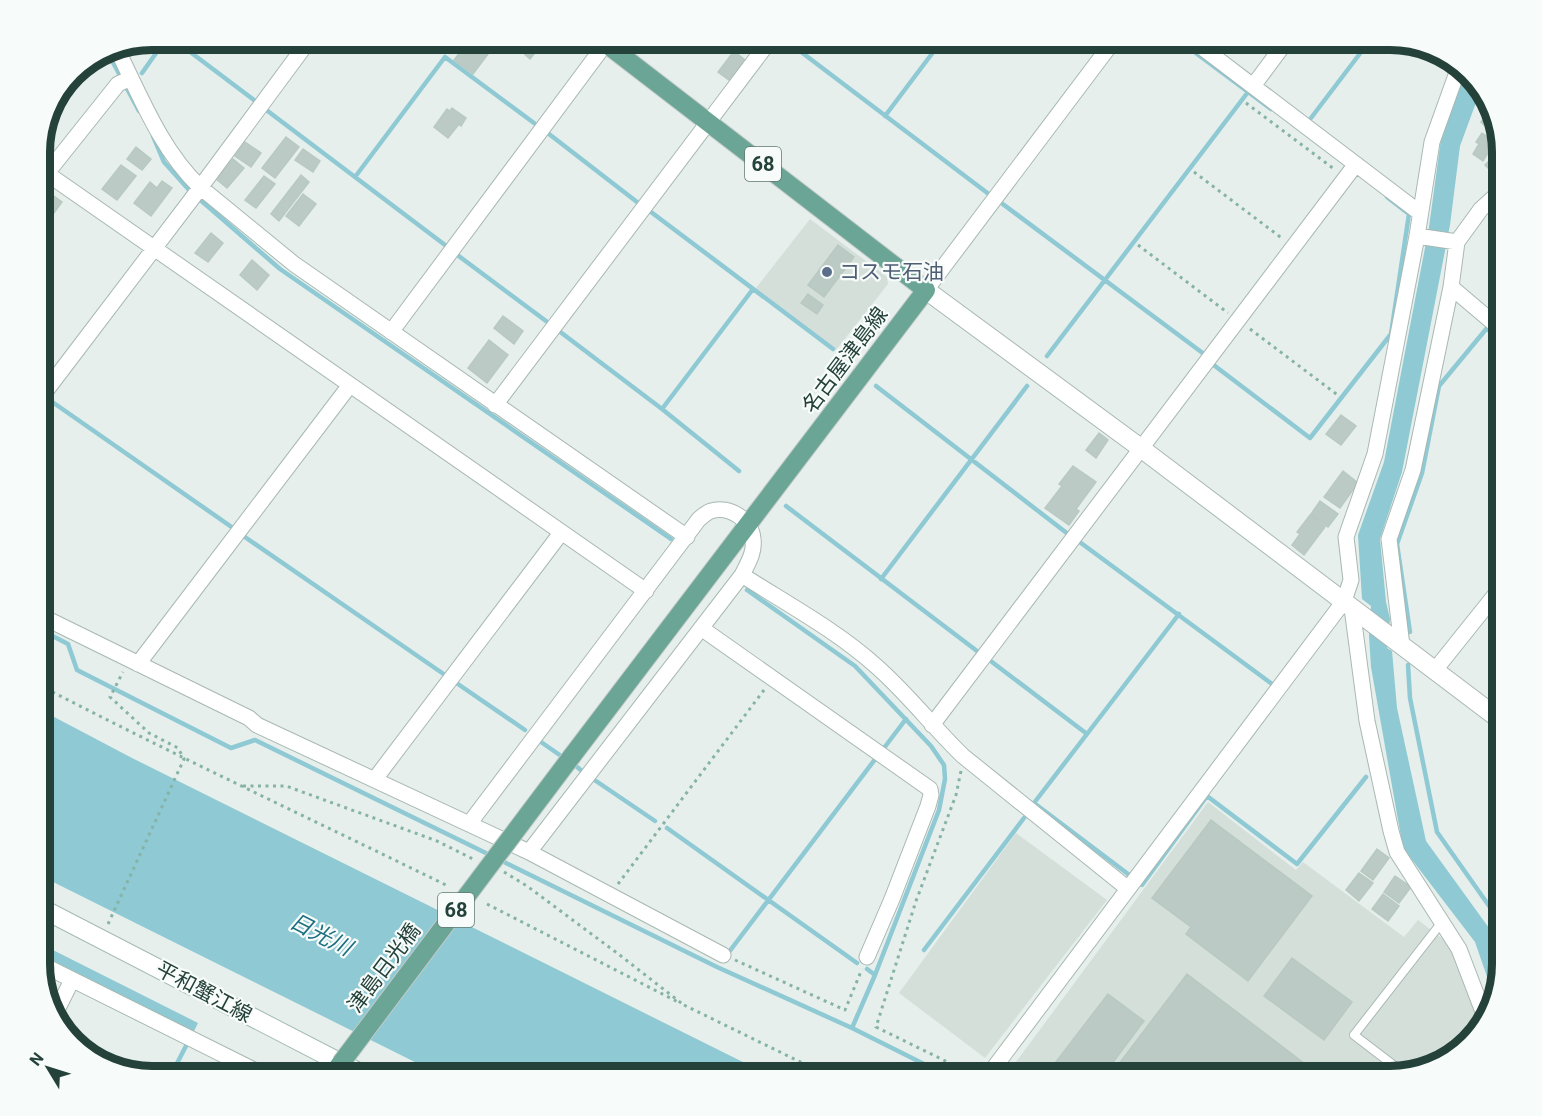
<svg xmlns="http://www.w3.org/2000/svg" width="1542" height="1116" font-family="Roboto,'Noto Sans JP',sans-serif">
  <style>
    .built { fill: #d4dfda }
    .water { fill: #8ec9d4 }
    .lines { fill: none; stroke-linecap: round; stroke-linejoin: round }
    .stream { stroke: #8ec9d4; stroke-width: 4.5 }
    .building { fill: #bbcac4; stroke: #b8c9c2; stroke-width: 1.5 }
    .service-casing { stroke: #a8b8b2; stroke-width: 10 }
    .minor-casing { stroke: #a8b8b2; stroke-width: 17 }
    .tertiary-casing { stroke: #a8b8b2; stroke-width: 20 }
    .secondary-casing { stroke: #a4bbb3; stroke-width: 20 }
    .primary-casing { stroke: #c2cac8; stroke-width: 20 }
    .path { stroke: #86b3a5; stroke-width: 3; stroke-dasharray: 3 4.5; stroke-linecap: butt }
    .service { stroke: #fff; stroke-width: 8 }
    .minor { stroke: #fff; stroke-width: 15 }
    .tertiary { stroke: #fff; stroke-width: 18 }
    .secondary { stroke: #fff; stroke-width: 18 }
    .primary { stroke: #6aa596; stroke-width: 18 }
    .primary-bridge-casing { stroke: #c2cac8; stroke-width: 20; stroke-linecap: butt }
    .primary-bridge { stroke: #6aa596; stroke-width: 18 }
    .service-dot { fill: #5c6f8a; stroke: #f7fbf9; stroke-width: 2 }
    .labels { text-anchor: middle; stroke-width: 4.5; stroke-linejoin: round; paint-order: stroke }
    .shield { fill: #f7fbf9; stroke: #637a73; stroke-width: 1.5 }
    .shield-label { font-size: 20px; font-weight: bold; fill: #24423a }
    .service-label { font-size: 21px; fill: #4e5e75; stroke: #f7fbf9; text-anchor: start }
    .street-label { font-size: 21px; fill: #24423a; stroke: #f7fbf9 }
    .water-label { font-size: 22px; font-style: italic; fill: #1c6f80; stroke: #f7fbf9 }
    .rim { fill: none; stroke: #24423a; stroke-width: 8 }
  </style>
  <rect width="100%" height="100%" fill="#e6efeb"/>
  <!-- built -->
  <path class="built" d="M810,219L887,277L888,284L836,350L756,288Z
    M1208,802L1296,870L1303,862L1404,937L1418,920L1452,946L1482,1028L1480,1033L1441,1065L1391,1077H1005Z
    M1016,833L1107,900L985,1058L899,993Z"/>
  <!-- water -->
  <path class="water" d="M1466,71L1481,89L1460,146L1450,225L1402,472L1380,539L1386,602L1390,619L1387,648L1392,651L1397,708L1426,841L1489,928L1503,965L1493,994L1475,942L1403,848L1371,667L1369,636L1371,606L1362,599L1358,535L1384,462L1429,227L1441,139Z
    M39,709L132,758L773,1077H445L39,875Z
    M39,943L198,1023L193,1033L39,956Z"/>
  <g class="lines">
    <!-- stream -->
    <path class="stream" d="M173,39L254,100
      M784,39L990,195
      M1177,39L1271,109
      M109,55L139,111
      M142,73L166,39
      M265,109L445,245
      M885,116L943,39
      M1311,118L1371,39
      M549,134L637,202
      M153,136L164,162L190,191L280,269L671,539
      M355,177L445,57L534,123
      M39,193L49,181
      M1000,202L1204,354
      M651,212L833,349
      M456,254L546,321
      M559,331L662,409L739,471
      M1047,356L1248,92
      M1215,366L1310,438L1391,334L1409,214L1387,197
      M876,386L1068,534
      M48,399L233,528
      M662,409L753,289
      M786,506L977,651
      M242,535L445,675
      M1081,543L1272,684
      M881,579L1027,386
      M747,590L855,666L931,746L944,765L945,779L939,810L875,975L852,1028
      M39,629L68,644L77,670L231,748L255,740L492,856
      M1410,632L1397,544L1422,473L1439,386L1487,328L1500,338
      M992,662L1087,734L1034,803L1128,874
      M1408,665L1410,698L1437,832L1499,920L1503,930
      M455,682L525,730
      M1087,734L1179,614
      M541,742L564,758
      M884,748L906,719
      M571,762L582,771
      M596,781L655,821
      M667,828L857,963
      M500,860L717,967L852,1028L950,1077
      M1139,883L1142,885L1207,796L1297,864L1366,777
      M924,950L1024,818
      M729,952L876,758
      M867,969L875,975
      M170,1077L187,1044"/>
  </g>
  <!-- building -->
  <path class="building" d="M470,39H494L491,43L494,46L473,74L454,60Z
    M529,39H546L530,59L520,50Z
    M734,51L745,60L729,80L718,72Z
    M452,108L466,118L461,126L459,124L448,138L434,127L447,109L450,111Z
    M1493,110L1498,129L1493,134L1481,122Z
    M1482,133L1495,142L1483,161L1473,154L1479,144L1476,142Z
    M286,137L299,147L275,178L262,168Z
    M245,142L261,153L251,167L235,156Z
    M136,147L151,159L142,170L127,159Z
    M303,149L320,161L313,172L295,160Z
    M1500,150L1503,154V175L1499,179L1485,165L1490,160L1495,165L1499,161L1494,156Z
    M233,159L244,168L227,188L216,179Z
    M121,165L136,176L117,200L102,189Z
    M301,175L309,182L279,221L271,214Z
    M264,176L275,184L256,208L245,200Z
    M162,181L172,188L151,216L134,203L150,182L157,188Z
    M48,192L62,202L46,224L39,219V204Z
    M303,194L316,204L299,226L286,216Z
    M211,233L223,243L208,262L195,253Z
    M838,245L854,257L824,297L808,285Z
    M252,260L269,275L257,290L240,275Z
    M808,294L823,305L817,314L801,303Z
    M503,316L523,331L514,344L494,328Z
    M489,340L508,355L487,383L468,368Z
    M1341,415L1356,426L1341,445L1326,434Z
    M1099,433L1108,440L1096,458L1086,450Z
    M1073,466L1096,482L1076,509L1079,511L1069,525L1045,508L1062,486L1059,484Z
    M1343,471L1358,483L1340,508L1324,497Z
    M1320,501L1338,514L1328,527L1311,514Z
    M1310,515L1325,527L1304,555L1292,545L1300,534L1297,532Z
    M1211,820L1312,896L1248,981L1186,934L1191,927L1152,898Z
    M1377,849L1389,858L1373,880L1361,871Z
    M1359,873L1373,883L1359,901L1346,890Z
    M1395,876L1411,887L1399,903L1384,892Z
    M1383,894L1399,906L1388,921L1372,909Z
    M1292,958L1352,1002L1324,1040L1264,996Z
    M1187,974L1313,1070L1322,1077H1109Z
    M40,975L51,981L45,994Z
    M1108,994L1144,1021L1102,1077H1065L1052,1067Z"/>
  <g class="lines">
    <!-- service casing -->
    <g class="service-casing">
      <path id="service" d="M1405,1074L1354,1035L1442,922"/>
    </g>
    <!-- minor casing -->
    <g class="minor-casing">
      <path id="minor" d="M1191,39L1420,213
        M118,51C141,98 162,151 200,187L294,264L687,537
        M1253,86L1288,39
        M39,168L646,591
        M47,173L118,84L131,78
        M1417,236L1457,242
        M1451,287L1503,331
        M926,290L1115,39
        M391,332L609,39
        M39,400L191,200L310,39
        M495,405L771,39
        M742,575C787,604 836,630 876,666C907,693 933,727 963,756L1127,888
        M1352,608L1367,721L1391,831L1397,852L1459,949L1485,1017
        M39,615L249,718L257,725L529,852L723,955
        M701,628L930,789L931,795L928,806L892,899L867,957
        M1402,646L1389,539L1413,470L1451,287L1457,242L1481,209L1503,189
        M138,664L350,385
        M1435,670L1503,585
        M932,725L1356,164
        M375,779L561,533
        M469,824L699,519C703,516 707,512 711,511C729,505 752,520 753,539C755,552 748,563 742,575L529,852
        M39,963L268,1077
        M53,1018L72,980
        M987,1077L1344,601L1351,580L1346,537L1375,454L1417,236L1432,142L1460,64"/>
    </g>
    <!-- tertiary casing -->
    <g class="tertiary-casing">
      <path id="tertiary" d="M926,290L1142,449L1503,722"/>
    </g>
    <!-- secondary casing -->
    <g class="secondary-casing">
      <path id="secondary" d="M39,907L368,1077"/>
    </g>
    <!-- primary casing -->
    <g class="primary-casing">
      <path id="primary" d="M572,756L926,290L600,39
        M330,1077L341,1063"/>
    </g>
    <!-- path -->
    <path class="path" d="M1246,103L1334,169
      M1194,172L1283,239
      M1138,245L1228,313
      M1250,329L1339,396
      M39,685C174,755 311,819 448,886
      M961,771L956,795L916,901L876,1027L972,1074
      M243,786H286L437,841L475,860
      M504,872L527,886L621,956L685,1006
      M618,884L764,690
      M487,904L678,1002
      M108,924L184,759L178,748L149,733L110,697L123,672
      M735,960L845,1010L862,969
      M684,1005L831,1077"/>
    <!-- service -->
    <use href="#service" class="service"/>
    <!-- minor -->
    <use href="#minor" class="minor"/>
    <!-- tertiary -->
    <use href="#tertiary" class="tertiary"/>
    <!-- secondary -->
    <use href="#secondary" class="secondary"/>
    <!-- primary -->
    <use href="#primary" class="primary"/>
    <!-- primary-bridge casing -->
    <g class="primary-bridge-casing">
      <path id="primary-bridge" d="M341,1063L572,756"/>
    </g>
    <!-- primary-bridge -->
    <use href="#primary-bridge" class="primary-bridge"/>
  </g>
  <!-- markers -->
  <circle class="service-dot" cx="827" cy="272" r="6"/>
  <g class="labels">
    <!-- shield labels -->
    <g class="shield">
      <rect x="745" y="147" width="36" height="34" rx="4.5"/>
      <rect x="438" y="893" width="36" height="34" rx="4.5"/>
    </g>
    <g class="shield-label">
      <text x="763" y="171">68</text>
      <text x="456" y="917">68</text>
    </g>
    <!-- service labels -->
    <g class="service-label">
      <text x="839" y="279">コスモ石油</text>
    </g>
    <!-- street labels -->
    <g class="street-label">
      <text transform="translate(845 360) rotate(-53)" y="7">名古屋津島線</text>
      <text transform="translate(384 968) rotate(-53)" y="7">津島日光橋</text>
      <text transform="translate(204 992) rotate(28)" y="7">平和蟹江線</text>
    </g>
    <!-- water labels -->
    <g class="water-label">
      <text transform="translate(321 934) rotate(27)" y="8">日光川</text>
    </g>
  </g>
  <!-- crop -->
  <path d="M0 0H1542V1116H0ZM152 50H1390A102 102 0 0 1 1492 152V964A102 102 0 0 1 1390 1066H152A102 102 0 0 1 50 964V152A102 102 0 0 1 152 50Z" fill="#f7fbf9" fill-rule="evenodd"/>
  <path class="rim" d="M152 50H1390A102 102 0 0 1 1492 152V964A102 102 0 0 1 1390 1066H152A102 102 0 0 1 50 964V152A102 102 0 0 1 152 50Z"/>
  <!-- north arrow -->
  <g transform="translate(48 1068) rotate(308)" stroke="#f7fbf9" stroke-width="4.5" paint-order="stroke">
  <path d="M0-4.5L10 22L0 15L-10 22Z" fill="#24423a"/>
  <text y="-9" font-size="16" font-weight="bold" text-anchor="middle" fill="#24423a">N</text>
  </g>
</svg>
